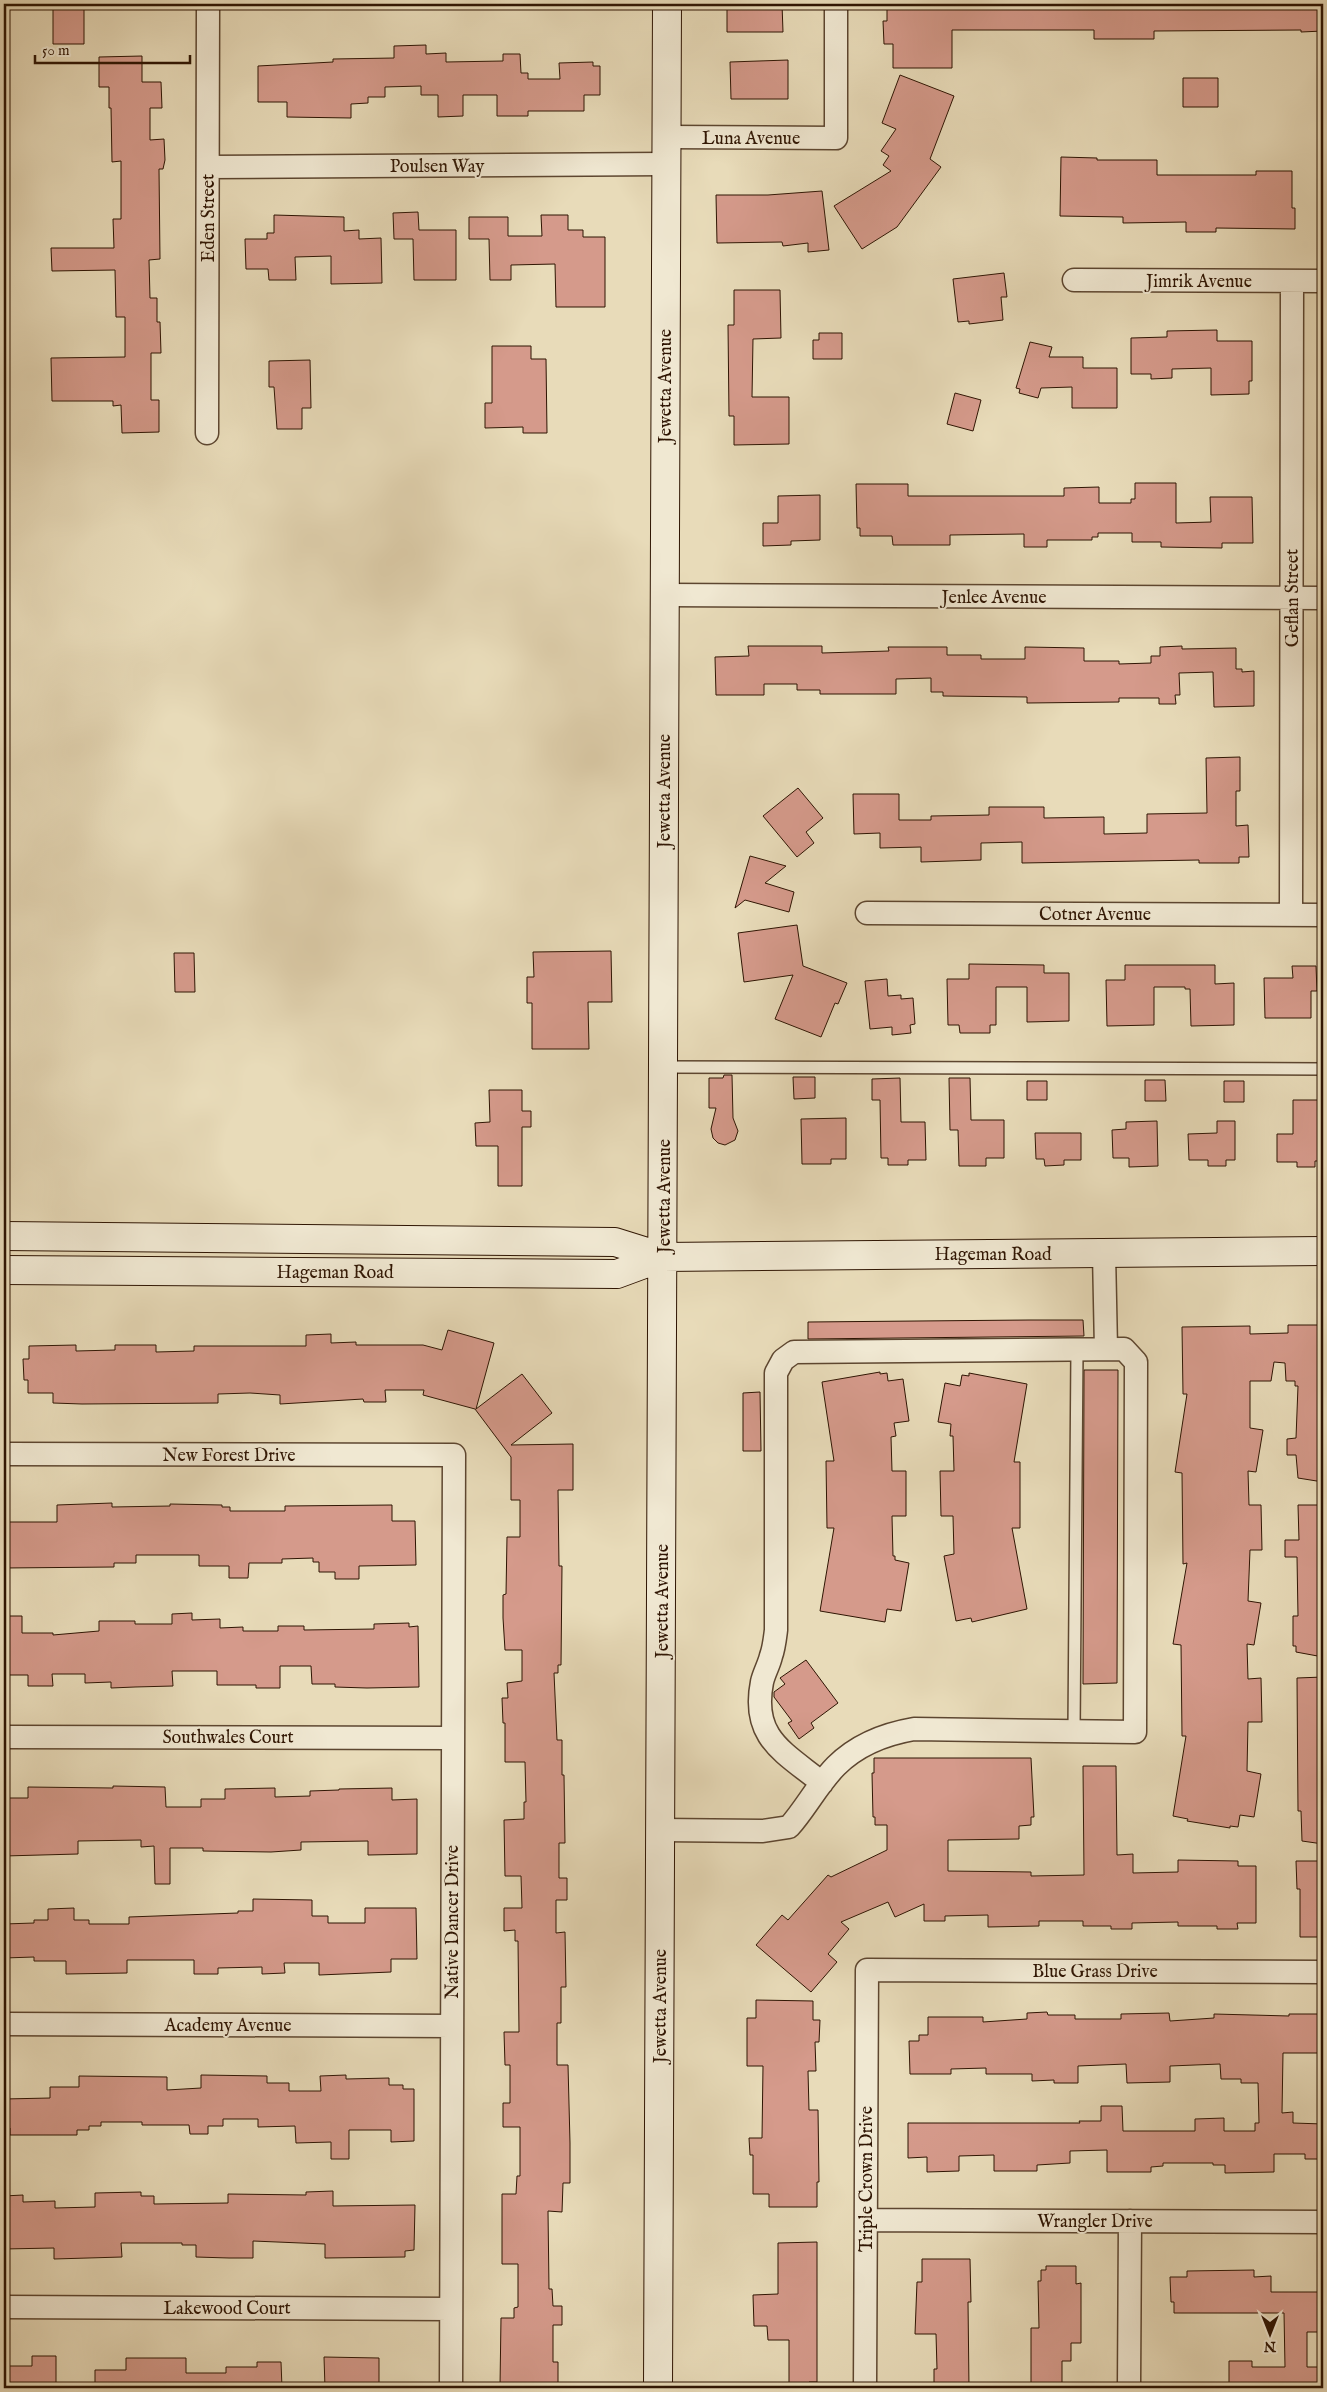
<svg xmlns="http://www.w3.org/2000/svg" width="1327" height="2392" font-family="'IM FELL English',serif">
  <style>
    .building { fill: #d59a8b; stroke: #2f1503 }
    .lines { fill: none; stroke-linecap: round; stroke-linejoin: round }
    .lane-casing { stroke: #5d4630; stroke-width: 14 }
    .street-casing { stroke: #5d4630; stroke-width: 25 }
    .secondary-casing { stroke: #2f1503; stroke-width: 30 }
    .lane { stroke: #f0e8d2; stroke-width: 11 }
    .street { stroke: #f0e8d2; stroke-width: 22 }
    .secondary { stroke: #f0e8d2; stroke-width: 28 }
    .labels { text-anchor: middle; stroke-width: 4; stroke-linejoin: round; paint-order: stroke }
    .street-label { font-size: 18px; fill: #2f1503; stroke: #f0e8d2 }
  </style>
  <rect width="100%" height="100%" fill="#e8dbb9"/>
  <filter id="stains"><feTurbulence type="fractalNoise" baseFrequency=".004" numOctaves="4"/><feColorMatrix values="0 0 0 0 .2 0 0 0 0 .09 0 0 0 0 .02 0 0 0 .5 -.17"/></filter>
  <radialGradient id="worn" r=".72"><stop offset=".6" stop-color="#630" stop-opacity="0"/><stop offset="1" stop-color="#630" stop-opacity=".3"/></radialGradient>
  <!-- building -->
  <path class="building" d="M53,4H84V44H53Z
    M727,4H782L783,32H727Z
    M887,4H1323V31L1301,32V30L1154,31V39H1094V30H952V68H893V44H884L883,21H887Z
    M426,45V54L446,53V62L503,61V54H520L521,73H528V79H560L559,63L593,62V66H600V95H584V111H528V116H497V95H463V116L438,117V95H421V86L385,87V97H368V103L351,104V118L287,117V102H258V66L333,62V59L394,58V46Z
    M142,56V82H161L162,108H150V140L164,139L165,160L163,169H159L160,259L149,260L150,298H157V322H160L161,353H151V400H159V432L122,433L121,405L113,406V401H52L51,358L125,357V317H116L115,270L52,271L51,248H114L113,219H121V161L112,162L111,108H109V87H99V57Z
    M788,60V99H731L730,62Z
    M900,75L954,96L930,159L941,167L897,227L862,249L834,206L891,171L883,165L889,156L881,151L896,129L882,123Z
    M1183,78H1218V107H1183Z
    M1061,157L1097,158V160H1157V175H1256V171H1292V208H1295V229L1216,228V232H1186V222L1123,223V217L1060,216Z
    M822,191L829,250L808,252V243L783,246L782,242L717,243L716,195H768Z
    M418,212L419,230H456V280H414L413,239H394L393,213Z
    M274,215L344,217V231L359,230V239L381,238L382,283L331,284V256L295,257L296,280H269L268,269H246L245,239H267V233H274Z
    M541,215H568V230H583V237H605V307H556L555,264L511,265V280H490L489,239H469V217H508V236H542Z
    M1004,273L1007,297H1001L1003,320L969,324V321L958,322L953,279Z
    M734,290H780L781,338L753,339L752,397H789V444L734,445V416H729L728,325H734Z
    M1217,330V341H1252V381H1249V394L1211,395V368L1172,369V378L1151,379V374H1131V338L1167,337V331Z
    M819,333H842V359H813V340H819Z
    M1030,342L1052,347L1049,357H1083V368H1117V408H1072V387L1041,388L1038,398L1019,393L1020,389L1016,388Z
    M492,346H531V359H546L547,433H523V427L485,428V403H492Z
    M310,360L311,408H302V429H277L274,387H269V361Z
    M955,393L981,400L973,431L947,424Z
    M1135,483H1176V523L1211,522L1210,497H1252L1253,543H1222V548L1161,547V542H1132V533H1098V537H1092V540H1047V547H1024V534L950,535V545H893L892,536H860V528H857L856,484H908V496H1064V488L1099,487V503H1131V499H1135Z
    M820,495V540L791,541V545L763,546V523H778V496Z
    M748,646H822V653L889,651L888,647H947V655H981V659H1025V647L1084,648V661H1119V664L1151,663V656H1160V647L1182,646V649L1236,648V669H1242V672L1254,671V706L1214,707L1213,672L1179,673L1180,695H1175L1176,704H1159V698H1119V702L1027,703V697L943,696V692H931V678L896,679V694H820V690H797V684H764V695H716L715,657L749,656Z
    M1240,757V791H1236V826L1248,825L1249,857H1239V863H1199V860L1022,863V842L981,843V860L921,862V847L880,848V833L854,834L853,794H899V820H931V816L989,815V807H1044V818L1104,817V834L1147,833V814L1207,813L1206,758Z
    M798,788L823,818L806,832L814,843L797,857L763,816Z
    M750,856L786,866L765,883L794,892L789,912L745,900L735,908Z
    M797,925L803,966L847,983L838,1004L835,1003L821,1037L775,1019L793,975L744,982L738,933Z
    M611,951L612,1002H588L589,1049H532V1003H527V977H534L533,952Z
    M174,953H194L195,992H175Z
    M969,964L1044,965V973H1069V1021L1027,1022V987H996V1025H990V1033H960L959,1025H948L947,979H969Z
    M1125,965H1215V984L1234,983V1025L1191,1026L1190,989H1185V987H1154V1025L1107,1026L1106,980H1125Z
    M1292,966H1316L1317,991H1311V1018H1265L1264,978H1293Z
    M887,979L888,996L901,995V999L913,998L915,1024L910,1025L911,1033L892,1035V1027L870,1029L865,981Z
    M724,1075H732L733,1118L738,1131L735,1140L725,1145L718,1143L713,1138L711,1129L716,1108H709V1078H723Z
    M793,1077H815V1098L794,1099Z
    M900,1078L901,1122H925L926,1160H908V1165H888V1158H881L880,1100H872V1079Z
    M949,1078H970L971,1120H1004V1158H986V1166H959L958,1130H950Z
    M1145,1080H1165L1166,1101H1145Z
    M1027,1081H1047V1100H1027Z
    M1224,1081H1244V1102H1224Z
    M489,1090H522V1111H531V1127H522V1186H498V1146H476L475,1123L490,1122Z
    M1293,1100H1323V1161H1315V1167H1297V1162H1277V1134H1293Z
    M846,1118V1159H831V1164H802L801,1119Z
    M1157,1121L1158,1166L1129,1167V1158H1113L1112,1130L1126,1129V1122Z
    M1217,1121H1235V1160H1226V1166H1208V1160H1189L1188,1134L1217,1133Z
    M1035,1133H1081V1160H1064V1165L1045,1166L1044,1159H1036Z
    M1029,1320H1083L1084,1336L808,1339V1322Z
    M1288,1325H1323V1482L1298,1478L1296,1455H1287V1439L1296,1438L1298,1386H1295V1381H1286L1285,1363L1274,1362L1271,1381H1250V1428L1263,1430L1256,1472L1248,1471L1249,1505H1261L1262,1550H1250L1248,1601L1261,1603L1254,1645L1247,1644L1248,1679L1261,1678L1262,1722H1248L1247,1771L1261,1774L1254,1817L1240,1815L1238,1827L1230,1826V1828L1187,1821L1188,1819L1173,1816L1186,1736H1182L1181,1645L1173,1644L1187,1563L1183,1564L1182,1473L1175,1472L1187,1394H1183L1182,1327L1250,1326V1334L1288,1333Z
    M448,1330L494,1343L476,1409L522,1374L552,1413L511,1445L573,1444V1490H558L559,1566H562L561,1665H558V1673H554L557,1740H562V1775H564L565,1843H559V1878H567V1900H556V1933L565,1932L566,1987H561V2023H557V2065H568L570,2143V2183H563L562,2212L548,2211L549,2289H552L553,2306H562V2325H553V2362H558V2388L500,2386L501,2318H514V2308L518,2307V2264H502V2194H516L517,2176H520V2127H503V2103H510V2065H505L504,2032H519L518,1941H515V1930L504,1931V1908H522L521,1876H505L504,1820L524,1819V1802H526L525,1762H505V1723H503L502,1698H508L507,1683L522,1681V1650H505L503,1618V1595L506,1594L507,1537H520V1500H511V1457L475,1409L423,1395L424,1390H385L386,1402H364L363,1399L280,1404V1395L250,1393L218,1394V1403L82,1404L53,1403V1393H28V1380H24L23,1359H29V1346L76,1345V1351L115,1350V1345H156V1352L194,1351V1346H306V1335L331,1334V1343L356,1342V1345H423L442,1350Z
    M1084,1370H1118L1117,1683L1083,1684Z
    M880,1372V1374L887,1373L888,1381L903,1379L909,1421L894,1423L896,1436L891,1437L892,1471H906V1516H892L893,1556H895V1560L909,1563L901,1611L887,1609L885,1622L820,1611L834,1528H827L826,1461H834L822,1382Z
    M969,1373L1027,1384L1014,1462H1020V1528H1012L1027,1609L972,1622L971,1618L956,1621L944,1556L954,1554L953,1516H941L940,1471H954L953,1436H950L951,1424L938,1422L945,1383L960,1386L962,1375L969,1376Z
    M760,1392L761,1451H743V1393Z
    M112,1503V1507L170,1506V1504L222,1505V1507H230V1511H285V1506L392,1505V1521H415L416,1565L359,1566V1579H335V1572H319V1562H313V1558L282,1559V1563H249L248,1578H229V1566H199V1555H136V1563H114V1567L4,1568V1522H57V1505Z
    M1298,1505H1323V1657L1296,1652V1646H1293V1616H1298L1297,1557H1285V1540H1299Z
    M192,1613V1620L220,1619V1628L243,1627V1631H278V1626H304V1630L374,1629V1624L409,1623V1627L418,1626L419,1687L367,1688L335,1687V1684H312L311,1666H280V1688H256V1685H217V1671H172L173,1686L135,1687L111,1688V1682L85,1683V1674H52L53,1686H28V1675H4V1616H22V1633H53V1635L99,1631V1621H135V1624H172V1614Z
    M806,1660L838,1703L811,1723L814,1728L799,1739L788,1723L792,1721L774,1697V1692L785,1684L780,1678Z
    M1323,1677V1844L1302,1841L1301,1811H1298L1297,1678Z
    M874,1758H1031L1034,1817H1031V1825L1019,1826V1839L948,1840V1871L1031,1872V1876L1084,1875L1083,1766H1116L1117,1855L1133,1854V1873L1178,1872V1860L1238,1861V1866H1256V1923H1237L1238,1929H1217V1926H1178V1922L1132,1923V1929H1111V1926H1083V1921H1039V1926L988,1927V1915L945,1916V1921H924V1904L895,1917L888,1902L841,1922L849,1929L828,1954L837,1962L811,1992L756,1945L782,1915L788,1920L828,1875L831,1877L887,1850V1825H875V1817H873L872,1773H874Z
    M113,1786L165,1787L166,1807H201V1799H225V1789L275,1788V1797L310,1796V1791L339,1790V1789L392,1788V1800L417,1799V1854L368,1855V1841L301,1842V1850L271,1852L203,1851V1848H170V1884H155L154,1846L141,1847V1840L78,1841V1854L4,1856V1798H28V1787L113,1788Z
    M1296,1861H1323V1937H1300V1889H1297Z
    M253,1899L312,1900V1916H328V1923H365V1908H416L417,1959H391V1972L319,1975V1963H284L285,1973L262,1974V1967L218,1968V1974H194V1960H127V1973L66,1974V1961H34V1957L4,1958V1924L34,1923V1920H48V1909L74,1908V1920H89V1924H129V1917L238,1913V1911H253Z
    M756,2000L813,2001V2020H820L819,2042H815L816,2071H808L809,2110H818L819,2182H817V2207H769V2194H753V2155H750L749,2138H762L763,2066H747V2018H756Z
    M1047,2012L1048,2015H1075V2019H1121V2014L1169,2013L1170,2021L1214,2018V2014L1289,2016V2014H1323V2053H1283L1282,2113L1293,2112V2123L1323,2124V2157H1320V2159H1305V2154H1274V2172L1225,2173V2165H1213V2163H1163V2166L1151,2167V2172H1107V2150L1070,2151V2163L1037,2165V2171H994V2155L959,2156V2171L927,2172V2157L908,2158V2123H1080L1079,2121H1101V2106H1122L1123,2131H1195V2119L1224,2118V2131H1255V2123H1259L1258,2083H1241V2079H1221L1220,2064L1170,2066V2082L1127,2083L1126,2064L1078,2066V2083H1054V2080L1032,2081V2074H986V2068L951,2069V2074H910L909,2041H919V2035H928V2017H983V2022L1027,2019V2013Z
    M201,2075L267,2076V2083H289V2091H321L320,2076L346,2075V2079L389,2078V2085H403V2089H414V2141L391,2142V2130H349V2159H331V2142L296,2143L295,2126L258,2127V2119H223V2126H208V2134H190L189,2125H142V2122H101V2126H89V2130H77V2135H10V2128H4V2099L50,2098V2087H79V2076L167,2077V2090L201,2088Z
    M333,2191V2206L415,2205L414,2250L405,2251V2257L325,2258V2244L253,2241V2258H229L196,2257V2245H182V2243H121L122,2257L54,2259V2248L4,2249V2196L23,2195V2202L55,2201V2208L95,2207V2193L141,2192V2196H154V2204L228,2203V2194L306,2195V2192Z
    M817,2242V2382H809V2388H789V2340H768L767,2326H754L753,2295L778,2294V2243Z
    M922,2259H970L971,2302H968L969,2388H934V2369H937L936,2334H915L917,2282H922Z
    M1046,2266H1076V2284L1081,2283V2343H1071V2361H1062V2388H1031V2328H1039L1038,2281H1041V2270H1046Z
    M1254,2270V2277L1271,2276V2292H1323V2332H1307V2367H1323V2388H1229V2361H1252V2367H1285L1284,2313H1174V2302H1171L1170,2277H1187V2271Z
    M32,2356H56V2388H4V2366H32Z
    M324,2357L379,2358V2388H325Z
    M126,2358H186V2373H226V2367H257V2362H281L282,2388H95V2370H126Z"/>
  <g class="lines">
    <!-- lane casing -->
    <g class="lane-casing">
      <path id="lane" d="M664,1067L1323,1069
        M1074,1731L1077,1350"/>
    </g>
    <!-- street casing -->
    <g class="street-casing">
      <path id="street" d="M666,137L836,138V4
        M208,167L666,164
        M1074,280L1323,281
        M207,433L208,4
        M665,595L1323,598
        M867,913L1323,915
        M1291,915L1292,281
        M1104,1253L1106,1349
        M4,1454L454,1455L451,2388
        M4,1737L453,1738
        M661,1830L763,1831L789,1827C806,1808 818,1784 836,1766C857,1745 885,1734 914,1729L1135,1732L1136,1362L1124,1349L794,1352L783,1360L776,1373V1630C775,1638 774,1648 771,1656C769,1665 764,1673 762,1682C751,1738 784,1752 822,1783
        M4,2024L452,2026
        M866,2220L1323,2222
        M4,2307L451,2309
        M865,2388L867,1970L1323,1972
        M1129,2388L1130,2221"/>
    </g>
    <!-- secondary casing -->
    <g class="secondary-casing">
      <path id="secondary" d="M4,1236L615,1242L663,1257L1323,1251
        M4,1270L617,1274L663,1257
        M658,2388L667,4"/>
    </g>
    <!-- lane -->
    <use href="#lane" class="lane"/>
    <!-- street -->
    <use href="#street" class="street"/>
    <!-- secondary -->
    <use href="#secondary" class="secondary"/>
  </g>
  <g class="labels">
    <!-- street labels -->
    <g class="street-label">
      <text x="751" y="144">Luna Avenue</text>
      <text x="437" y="172">Poulsen Way</text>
      <text transform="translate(208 218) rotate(-90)" y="6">Eden Street</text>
      <text x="1199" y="287">Jimrik Avenue</text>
      <text transform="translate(665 386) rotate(-90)" y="6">Jewetta Avenue</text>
      <text x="994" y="603">Jenlee Avenue</text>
      <text transform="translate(1292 598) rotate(-90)" y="6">Geflan Street</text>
      <text transform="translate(664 791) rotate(-90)" y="6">Jewetta Avenue</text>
      <text x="1095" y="920">Cotner Avenue</text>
      <text transform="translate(664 1196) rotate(-90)" y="6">Jewetta Avenue</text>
      <text x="993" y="1260">Hageman Road</text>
      <text x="335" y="1278">Hageman Road</text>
      <text x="229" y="1461">New Forest Drive</text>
      <text transform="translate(662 1601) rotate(-90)" y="6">Jewetta Avenue</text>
      <text x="228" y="1743">Southwales Court</text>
      <text transform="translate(452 1922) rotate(-90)" y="6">Native Dancer Drive</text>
      <text x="1095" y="1977">Blue Grass Drive</text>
      <text transform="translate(660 2006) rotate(-90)" y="6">Jewetta Avenue</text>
      <text x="228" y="2031">Academy Avenue</text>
      <text transform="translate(866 2179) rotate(-90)" y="6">Triple Crown Drive</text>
      <text x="1095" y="2227">Wrangler Drive</text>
      <text x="227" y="2314">Lakewood Court</text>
    </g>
  </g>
  <!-- margin -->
  <rect width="1327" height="2392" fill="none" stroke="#e8dbb9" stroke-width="20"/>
  <rect x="5" y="5" width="1317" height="2382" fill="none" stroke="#2f1503" stroke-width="2.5"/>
  <rect x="10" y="10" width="1307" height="2372" fill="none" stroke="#2f1503"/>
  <!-- north arrow -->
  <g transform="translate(1270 2334) rotate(180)" stroke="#f0e8d2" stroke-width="4" paint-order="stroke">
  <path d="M0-4L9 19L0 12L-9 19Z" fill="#2f1503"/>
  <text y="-8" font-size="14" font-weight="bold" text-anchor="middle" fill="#2f1503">N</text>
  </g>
  <!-- scale -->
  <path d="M35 55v8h155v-8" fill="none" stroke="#2f1503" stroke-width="2.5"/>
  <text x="42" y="55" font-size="15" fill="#2f1503" stroke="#f0e8d2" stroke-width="4" paint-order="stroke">50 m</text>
  <rect width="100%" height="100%" filter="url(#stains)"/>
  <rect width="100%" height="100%" fill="url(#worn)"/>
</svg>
